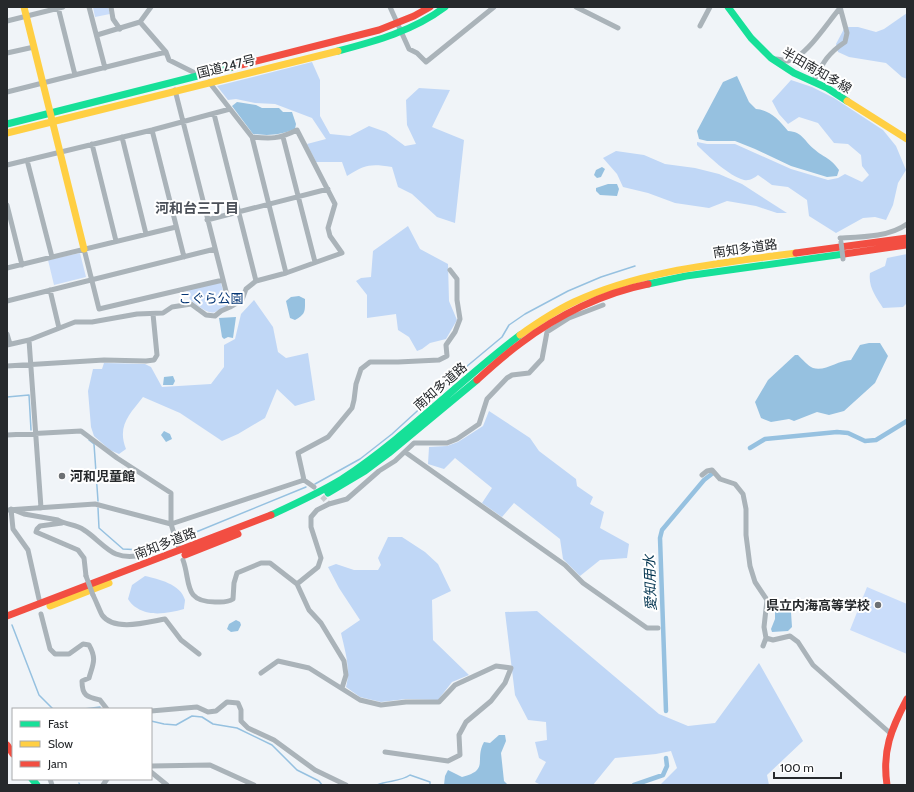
<svg xmlns="http://www.w3.org/2000/svg" width="914" height="792" font-family="Cabin,'Noto Sans JP',sans-serif">
  <style>
    .green { fill: #caddfa }
    .forest { fill: #c0d7f6 }
    .water { fill: #96c1e0 }
    .lines { fill: none; stroke-linecap: round; stroke-linejoin: round }
    .stream { stroke: #96c1e0; stroke-width: 1.5 }
    .canal { stroke: #96c1e0; stroke-width: 4.5 }
    .street-tunnel { stroke: #c8cbcf; stroke-width: 5; stroke-dasharray: 5 2.5; stroke-linecap: butt }
    .street { stroke: #aab3b9; stroke-width: 5 }
    .fast { stroke: #16e098; stroke-width: 7 }
    .slow { stroke: #ffcf43; stroke-width: 7 }
    .jam { stroke: #f24e42; stroke-width: 7 }
    .street-bridge { stroke: #aab3b9; stroke-width: 5 }
    .poi-dot { fill: #6d7073; stroke: #fff; stroke-width: 1.5 }
    .labels { text-anchor: middle; stroke-width: 4; stroke-linejoin: round; paint-order: stroke }
    .street-label { font-size: 13px; fill: #26292c; stroke: #fff }
    .park-label { font-size: 13px; fill: #063775; stroke: #fff }
    .poi-label { font-size: 13px; font-weight: bold; fill: #26292c; stroke: #fff; text-anchor: start }
    .neighbourhood-label { font-size: 14px; font-weight: bold; fill: #4b5058; stroke: #fff }
    .water-label { font-size: 14px; font-style: italic; fill: #01334f; stroke: #fff }
  </style>
  <rect width="100%" height="100%" fill="#f0f4f8"/>
  <!-- green -->
  <path class="green" d="M93,7H108L110,14L95,17Z
    M80,253L86,277L54,285L48,260Z
    M220,282L221,283L227,306C223,308 219,310 215,312C207,315 197,304 190,300L187,290Z
    M867,587L907,604V654L850,630Z"/>
  <!-- forest -->
  <path class="forest" d="M907,13V79L902,77L886,63L849,57L838,52L836,44L845,27H858L876,32L884,29Z
    M312,62L320,80V116L330,134L350,136L369,126L386,132L405,146L416,144L407,125L406,100L419,88L450,90L432,127L464,140L455,223L437,217L412,194L398,187L392,167C371,164 366,164 347,176L342,162H316L307,144L326,139L312,118L275,104L255,103L236,99L228,100L217,86Z
    M791,80L812,87L834,98L883,130L896,146L906,170L898,183L893,205L886,220L875,217L863,218L836,233L809,216L807,200L788,187L772,185L758,175C754,178 750,181 744,180C729,176 708,156 697,145V142L707,144H735L791,169L828,180L838,178L845,174L862,182L869,175L862,166L861,155L848,144L834,143L818,123L799,117L788,124L779,114L772,101Z
    M616,151L644,155L665,164L695,168L719,174L742,184L787,213H777L756,206L727,201L709,208L675,203L648,193L623,187L617,174L603,158Z
    M408,226L420,249L448,264L449,301L457,320L446,339L430,343L422,349L417,351L409,337L398,330L396,314L367,318V295L356,281L361,278L371,277L373,251Z
    M907,254V303L903,307L883,308C876,297 868,287 870,273L885,266L887,258Z
    M254,300L273,327L278,352L286,358L308,353L315,400L295,406L277,389L265,418L238,434L222,441L180,413L143,397C129,415 117,426 126,449L119,454L110,450L94,436L91,427L88,391L93,369H102L104,363L145,364L151,367L162,387L211,384L224,367V345L235,339L241,314Z
    M489,411L530,438L539,451L576,479L577,486L593,497L590,504L604,512L600,528L629,544L627,558L600,560L580,576L563,559L560,539L514,503L502,517L482,503L492,488L455,458L444,469L428,464L429,447L447,446L458,442L483,426Z
    M388,537H402L425,552L438,564L451,591L432,600L433,640L469,675L452,682L438,700L406,699L381,702L360,697L346,687C351,669 345,651 341,633L360,620L339,588L328,567L336,564L354,570H378L381,565L378,558Z
    M145,576C158,579 181,584 185,600C185,602 184,606 184,609C169,613 151,617 137,608C133,606 130,602 128,599L132,585Z
    M537,611L659,714L688,726L715,723L759,663L803,741L767,775L769,785H660L677,768L671,751L656,754L615,758L593,785H541L535,782L546,762L539,758L535,742L547,740L546,722L528,720L515,695L505,612Z"/>
  <!-- water -->
  <path class="water" d="M737,76L749,102L756,109C770,110 779,120 788,131C803,132 804,141 814,149C824,158 830,157 839,170L837,176L827,177L791,166L755,149L735,141H707L699,139L697,131L723,82Z
    M237,102L256,105L262,108H279L283,112H292L296,124L295,129C279,135 270,136 253,134L232,106Z
    M602,167L605,169L601,177L597,178L594,175L596,170Z
    M608,184H617L619,189L617,196L600,195L596,191V188Z
    M299,296L305,299C305,311 306,314 295,320L290,318L286,301L291,297Z
    M236,317L233,338L228,337L224,339L222,337L219,318Z
    M869,343H880L888,356L875,383L844,411L829,415L817,412L794,421L789,419L771,422L761,418L755,402L768,380L795,355H798C802,359 808,366 813,368C825,372 838,360 851,360L860,345Z
    M173,376L175,381L173,385H163L164,377Z
    M164,431L170,434L172,439L166,442L161,435Z
    M787,609L791,612L792,627L788,631L772,632L771,629L775,619V610Z
    M236,620L240,622L241,625L238,631L231,632L227,629L229,624Z
    M499,735H505L506,741L501,753L504,781L508,785H444L445,776L448,770L462,777C490,770 474,760 484,742L490,743Z"/>
  <g class="lines">
    <!-- stream -->
    <path class="stream" d="M7,397L29,395L31,430
      M89,440L94,444L98,501
      M315,484L360,459L392,434L460,372L502,337L509,325L525,314L568,291L601,277L635,266
      M98,508L99,528L123,549L142,550L167,540
      M179,539L306,487
      M12,625L39,695L53,709
      M84,709L100,707V709
      M151,721L164,724L176,725L192,716L202,717L213,724L237,728L272,745L297,770L319,781L322,785
      M79,783L80,785
      M377,785C388,780 400,782 410,775L430,782V785"/>
    <!-- canal -->
    <path class="canal" d="M750,448L765,439L837,432L848,433L865,441L876,440L907,421
      M666,711L660,538L662,530L704,480L713,473
      M634,785L663,775L667,766L666,758"/>
    <!-- street-tunnel -->
    <path class="street-tunnel" d="M317,491L329,504"/>
    <!-- street -->
    <path class="street" d="M58,7L75,75
      M89,7L105,68
      M111,7L113,19L120,29
      M390,7L409,49L417,53L426,62L494,7
      M576,7L618,28
      M7,21L63,7
      M140,22L166,52L169,60L193,72L197,77
      M700,26L710,7
      M97,35L140,22L151,7
      M7,53L34,47
      M776,59C779,59 785,61 788,61C805,59 829,20 841,7
      M209,82L252,137L286,273
      M813,82C823,63 827,54 845,42L847,33L840,7
      M175,90L230,307
      M7,92L166,52
      M214,114L256,281
      M152,130L184,257
      M122,137L146,234
      M283,137L315,262
      M92,144L116,241
      M27,160L52,257
      M7,165L152,130L230,109
      M7,205L22,265
      M207,220L328,189
      M840,238C862,237 889,237 907,224
      M84,249L99,309L223,280
      M7,268L176,227
      M50,290L59,328
      M7,301L215,249
      M7,334L10,344
      M29,340L41,508
      M7,345L29,340L75,322H92L137,314L163,313L172,307L191,304L206,315L215,316L221,311L230,307L242,300L246,289L256,281L286,273L342,253L330,236L328,228L335,204L297,130C279,139 271,139 252,137
      M7,366L104,360L146,361L154,360L157,355L153,314
      M7,435L81,431L117,458L171,493V524L178,546
      M405,452L565,565L583,583L647,628H658
      M702,475L707,471L712,470L720,479L735,484L743,494L746,509V535L750,566L755,582L767,600L764,627L766,638L763,646
      M314,487L304,480L298,453L328,437L352,408L354,400L356,384L361,369L370,362H398L439,360L447,356L446,345L455,332L460,319L457,300V279L450,270
      M11,509L13,529L28,550L39,599
      M7,510L95,504L171,524L304,480
      M14,510L24,514L58,520C66,525 76,524 84,530C94,536 106,550 116,554C137,562 157,549 175,540
      M62,523L40,526L37,529L36,532L78,550L84,558L86,576
      M183,560C191,582 183,602 215,602C222,602 227,603 233,599L234,583L237,573L261,563H270L297,584L309,610L321,623L344,661L346,675L342,688
      M297,584L318,567L321,558L311,527V517L317,510L329,504L347,499L379,471L395,461L414,443H447L457,439L479,424L487,399L507,378L512,375L529,373L542,359L547,332L569,318L603,305
      M93,595C96,601 99,609 102,615C114,632 148,622 165,619L181,640L199,654
      M41,614L50,649L55,654H69L83,644L89,645C97,659 93,664 89,678L82,681C82,696 87,697 100,700L107,709
      M766,638L773,640L790,636L798,642L813,665L890,733
      M261,673L278,661L309,668L360,700L381,705L406,702H439L455,685L496,666L511,668L505,683L491,701L466,722L459,735L460,755L448,761L385,752
      M151,711L197,707L208,712L216,711L227,702L238,703L241,710V721L248,728L274,740L315,770L346,785
      M151,766L210,765L254,785
      M151,772L167,785
      M50,779L52,785
      M103,785L107,779"/>
    <!-- fast -->
    <path class="fast" d="M728,7L751,38L771,58L794,73L827,88L847,101
      M338,51C376,41 413,31 445,7
      M7,124L233,67
      M648,284L686,276L844,254
      M328,493L365,471L389,453L477,380
      M271,515C295,504 319,493 342,479C406,437 459,381 520,335
      M32,779L37,785"/>
    <!-- slow -->
    <path class="slow" d="M24,7L84,249
      M847,101L907,139
      M7,133L338,51
      M520,335C537,323 555,311 574,302C643,270 722,263 796,253
      M50,606L109,583"/>
    <!-- jam -->
    <path class="jam" d="M233,67L379,30L414,16L430,7
      M796,253L907,238
      M844,254L906,245
      M477,380C491,367 506,354 521,343C558,315 603,293 648,284
      M185,555L238,534
      M7,616L271,515
      M7,745L13,754
      M887,785C882,751 891,729 907,699"/>
    <!-- street-bridge -->
    <path class="street-bridge" d="M841,242L843,259
      M86,576L93,595"/>
  </g>
  <!-- markers -->
  <g class="poi-dot">
    <circle cx="62" cy="476" r="4"/>
    <circle cx="878" cy="605" r="4"/>
  </g>
  <g class="labels">
    <!-- street labels -->
    <g class="street-label">
      <text transform="translate(226 66) rotate(-14)" y="5">国道247号</text>
      <text transform="translate(817 70) rotate(30)" y="5">半田南知多線</text>
      <text transform="translate(745 248) rotate(-8)" y="5">南知多道路</text>
      <text transform="translate(440 386) rotate(-41)" y="5">南知多道路</text>
      <text transform="translate(165 543) rotate(-21)" y="5">南知多道路</text>
    </g>
    <!-- park labels -->
    <g class="park-label">
      <text x="211" y="303">こぐら公園</text>
    </g>
    <!-- poi labels -->
    <g class="poi-label">
      <text x="70" y="481">河和児童館</text>
      <text x="870" y="610" text-anchor="end">県立内海高等学校</text>
    </g>
    <!-- neighbourhood labels -->
    <g class="neighbourhood-label">
      <text x="197" y="213">河和台三丁目</text>
    </g>
    <!-- water labels -->
    <g class="water-label">
      <text transform="translate(650 583) rotate(-92)" y="5">愛知用水</text>
    </g>
  </g>
  <!-- border -->
  <rect width="914" height="792" fill="none" stroke="#26292c" stroke-width="16"/>
  <!-- legend -->
  <rect x="12" y="708" width="140" height="72" fill="#ffffff" stroke="#a8a9ab"/>
  <rect x="20" y="721" width="20" height="6" fill="#16e098" stroke="#a8a9ab"/>
  <text x="48" y="728" font-size="12" fill="#26292c">Fast</text>
  <rect x="20" y="741" width="20" height="6" fill="#ffcf43" stroke="#a8a9ab"/>
  <text x="48" y="748" font-size="12" fill="#26292c">Slow</text>
  <rect x="20" y="761" width="20" height="6" fill="#f24e42" stroke="#a8a9ab"/>
  <text x="48" y="768" font-size="12" fill="#26292c">Jam</text>
  <!-- scale -->
  <path d="M774 772v6h67v-6" fill="none" stroke="#26292c" stroke-width="2"/>
  <text x="780" y="772" font-size="12" fill="#26292c" stroke="#ffffff" stroke-width="3" paint-order="stroke">100 m</text>
</svg>
